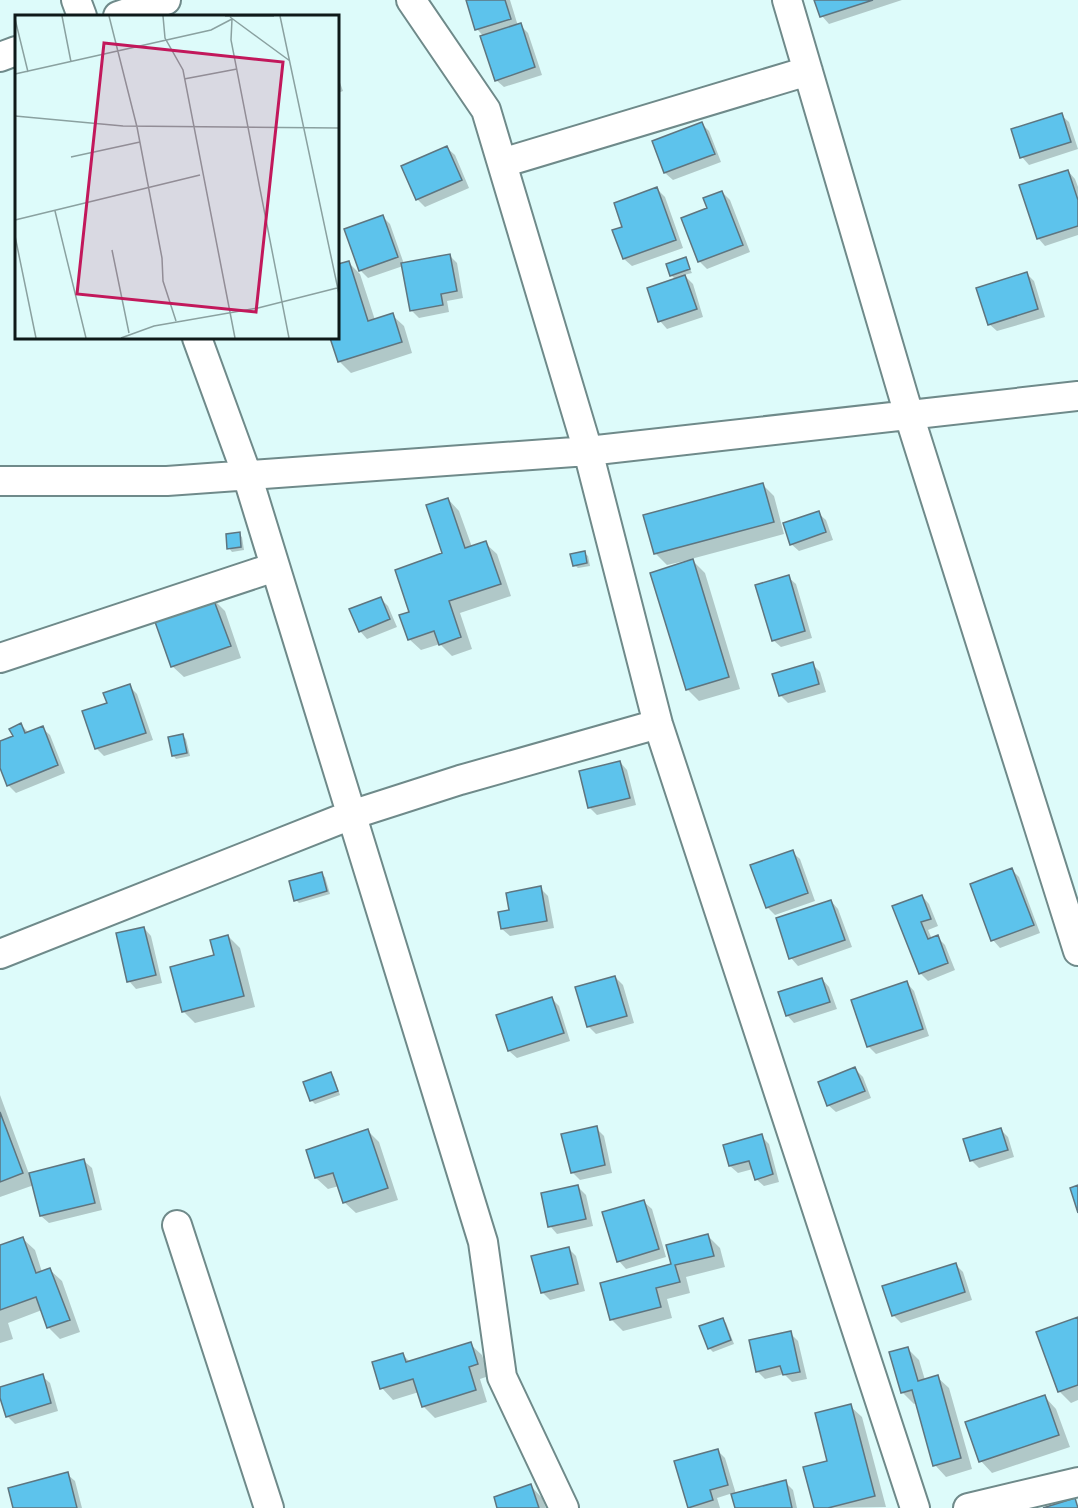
<svg xmlns="http://www.w3.org/2000/svg" width="1078" height="1508" font-family="'IBM Plex Serif',serif">
  <style>
    .shadow { fill: #0003 }
    .building { fill: #5dc3ec; stroke: #5e757f; stroke-width: 1.5 }
    .lines { fill: none; stroke-linecap: round; stroke-linejoin: round }
    .minor-casing { stroke: #6f8a8a; stroke-width: 32 }
    .minor { stroke: #fff; stroke-width: 28 }
    .inset-road { fill: none; stroke: #8aa1a0; stroke-width: 1.5 }
    .view { fill: #c2185b; fill-opacity: 0.15; stroke: #c2185b; stroke-width: 3 }
    .inset-edge { fill: none; stroke: #0e1919; stroke-width: 3 }
  </style>
  <rect width="100%" height="100%" fill="#ddfbfa"/>
  <!-- shadow -->
  <path class="shadow" d="M472,0H510L518,26L520,25L528,33L542,75L504,87L496,80L484,37L477,29Z
    M816,0H902L829,24L822,16Z
    M338,77L343,91L338,93Z
    M1061,115L1069,122L1078,149L1029,165L1022,157Z
    M702,124L709,131L721,162L673,180L665,173Z
    M447,148L455,155L469,188L425,207L417,199Z
    M1068,171L1075,179L1078,187V235L1045,246L1038,238Z
    M657,189L665,197L683,248L632,266L624,259Z
    M722,192L730,200L750,252L707,269L699,261L709,209Z
    M383,217L390,224L404,264L449,255L457,263L463,298L447,301L449,312L419,318L411,310L403,266L368,278L360,270Z
    M685,259L692,273L684,275L693,284L703,317L667,329L660,321L676,280L671,275Z
    M349,263L360,274L375,320L392,315L404,326L412,353L351,373L339,361L332,338H338V266Z
    M1027,274L1034,281L1045,317L997,331L989,324Z
    M762,484L774,496L784,534L691,559L705,573L740,689L699,701L687,689L689,560L667,565L656,554L645,516Z
    M448,499L459,511L472,547L485,543L497,554L511,596L460,613L472,649L452,656L440,644L421,650L409,639L411,613L444,554Z
    M818,513L826,520L833,540L799,551L791,544Z
    M239,534L242,537L244,550L232,552L229,548Z
    M584,553L588,556L590,566L578,568L574,565Z
    M788,577L796,584L812,638L781,647L773,640Z
    M213,599L225,611L241,658L184,677L172,666Z
    M381,599L388,606L397,627L367,639L360,631Z
    M812,664L820,672L826,692L788,703L780,695Z
    M129,686L137,694L153,740L104,756L96,748L109,704Z
    M21,725L29,733L42,728L50,735L65,773L16,793L8,785L0,764V743L15,737Z
    M183,736L186,739L190,756L176,759L173,755Z
    M620,762L627,770L636,805L597,815L590,808L581,772Z
    M792,852L800,859L815,901L775,915L767,907Z
    M1012,870L1019,877L1040,933L1000,948L993,940Z
    M321,874L325,877L330,894L299,903L296,900Z
    M540,888L548,896L554,928L510,936L502,929L511,911Z
    M922,896L929,904L938,926L928,930L932,939L937,937L945,945L955,970L928,981L920,973L894,907Z
    M831,901L838,909L852,947L798,966L791,958Z
    M144,928L151,936L162,983L136,989L129,981Z
    M228,936L240,948L255,1007L195,1023L183,1011Z
    M615,977L623,985L634,1023L596,1034L588,1026Z
    M822,979L829,987L837,1009L794,1023L787,1015Z
    M907,983L914,991L929,1036L876,1054L868,1046Z
    M551,998L559,1006L570,1041L517,1058L509,1051Z
    M855,1069L863,1077L871,1098L836,1112L828,1105Z
    M331,1074L334,1077L340,1095L315,1104L311,1100Z
    M0,1095L29,1174L84,1161L92,1168L102,1210L49,1223L41,1216L34,1185L0,1197Z
    M596,1128L604,1136L612,1173L580,1180L572,1172Z
    M1001,1130L1008,1137L1014,1157L979,1168L971,1160Z
    M368,1131L379,1142L398,1200L356,1213L344,1202L339,1186L328,1189L316,1178Z
    M761,1136L769,1144L779,1182L764,1186L756,1179L753,1169L738,1173L730,1166Z
    M578,1187L586,1195L593,1226L557,1234L550,1226Z
    M644,1202L652,1209L666,1257L626,1269L619,1261Z
    M708,1236L720,1248L725,1267L686,1277L690,1293L667,1299L672,1318L623,1331L611,1319Z
    M23,1239L35,1250L42,1272L50,1270L62,1281L80,1332L60,1339L48,1327L42,1310L8,1323L13,1339L0,1343V1247Z
    M568,1248L576,1256L585,1291L550,1300L542,1292Z
    M956,1265L963,1272L972,1300L901,1323L893,1315Z
    M1078,1318V1400L1071,1403L1059,1391Z
    M722,1319L726,1323L734,1344L713,1352L709,1348Z
    M790,1333L798,1341L807,1379L792,1382L784,1374L765,1379L757,1371Z
    M470,1344L482,1355L489,1376L480,1379L487,1402L435,1418L423,1406L419,1392L393,1400L382,1388L402,1354L410,1362Z
    M907,1348L919,1360L925,1380L937,1377L949,1388L972,1469L946,1477L935,1465L917,1403L914,1404L902,1392Z
    M42,1376L50,1383L58,1411L15,1424L7,1416L0,1389Z
    M1045,1397L1056,1409L1070,1447L992,1473L981,1461Z
    M850,1406L862,1417L886,1507L816,1508L829,1462Z
    M717,1450L725,1458L736,1494L785,1482L793,1490L797,1508H736L733,1493L717,1498L720,1508H691L689,1507Z
    M67,1474L75,1481L82,1508H15Z
    M531,1486L542,1498L546,1508H499Z"/>
  <!-- building -->
  <path class="building" d="M466,0H505L511,19L475,30Z
    M814,0H873L820,17Z
    M521,23L535,67L495,81L480,36Z
    M1062,113L1071,142L1020,158L1011,129Z
    M702,122L715,154L664,173L652,141Z
    M447,146L462,180L416,200L401,166Z
    M1068,170L1078,200V226L1037,239L1019,185Z
    M657,187L676,240L623,259L612,230L622,227L614,203Z
    M722,191L743,245L698,262L681,218L707,208L703,198Z
    M383,215L398,257L359,271L344,229Z
    M450,254L457,291L441,294L443,305L410,311L401,263Z
    M686,257L690,269L670,276L666,264Z
    M349,261L368,321L393,313L402,342L338,362L330,338H338V264Z
    M1027,272L1038,309L988,325L976,288Z
    M685,275L697,309L658,322L647,288Z
    M763,483L774,522L654,554L643,515Z
    M448,498L465,548L486,541L501,584L449,601L461,637L439,645L434,631L408,640L399,615L409,612L395,570L442,553L426,505Z
    M819,511L826,532L790,545L783,523Z
    M240,532L241,547L227,549L226,534Z
    M585,551L587,563L573,566L570,554Z
    M693,559L729,677L686,690L650,573Z
    M789,575L805,631L772,641L755,585Z
    M381,597L390,619L359,632L349,609Z
    M213,598L231,646L171,667L154,619Z
    M813,662L819,684L779,696L772,674Z
    M130,684L146,733L95,749L82,711L107,703L103,693Z
    M21,723L25,733L43,726L58,765L7,786L0,768V741L13,736L9,729Z
    M183,734L187,753L172,756L168,737Z
    M620,761L630,798L588,808L579,771Z
    M793,850L808,893L766,908L750,865Z
    M1012,868L1034,925L991,941L970,884Z
    M322,872L327,891L294,901L289,881Z
    M541,886L547,921L501,929L498,912L509,910L506,893Z
    M922,895L931,919L921,922L928,939L938,935L948,963L919,974L892,906Z
    M831,900L845,940L789,959L776,918Z
    M144,927L156,975L127,982L116,933Z
    M228,935L244,996L182,1012L170,967L214,955L210,940Z
    M615,976L627,1016L587,1027L575,987Z
    M822,978L830,1002L786,1016L778,992Z
    M907,981L923,1029L867,1047L851,1000Z
    M552,997L564,1033L508,1051L496,1015Z
    M855,1067L865,1091L827,1106L818,1082Z
    M331,1072L338,1091L310,1101L303,1082Z
    M0,1112L23,1173L0,1182Z
    M597,1126L605,1165L571,1173L561,1134Z
    M1001,1128L1008,1150L970,1161L963,1139Z
    M368,1129L388,1188L343,1203L333,1173L315,1178L306,1150Z
    M762,1134L773,1174L755,1180L749,1161L729,1166L723,1145Z
    M84,1159L95,1203L40,1216L29,1173Z
    M578,1185L586,1219L548,1227L541,1193Z
    M1078,1185V1213L1070,1188Z
    M644,1200L659,1249L617,1262L602,1212Z
    M708,1234L714,1256L675,1265L680,1282L656,1288L661,1307L610,1320L600,1283L671,1264L666,1245Z
    M23,1237L36,1273L50,1268L70,1320L47,1328L36,1297L0,1310V1245Z
    M569,1247L578,1284L541,1293L531,1256Z
    M956,1263L965,1292L892,1316L882,1286Z
    M1078,1317V1385L1058,1392L1036,1332Z
    M723,1318L731,1340L708,1349L699,1326Z
    M791,1331L800,1372L783,1375L780,1366L756,1372L749,1340Z
    M471,1342L478,1364L469,1367L476,1390L422,1407L413,1379L380,1389L372,1362L403,1353L406,1362Z
    M908,1347L918,1381L938,1375L961,1458L933,1466L912,1390L901,1393L889,1352Z
    M43,1374L51,1403L6,1417L0,1398V1387Z
    M1045,1395L1059,1435L979,1462L965,1422Z
    M851,1404L875,1496L828,1508H814L803,1467L827,1461L815,1413Z
    M718,1449L728,1485L710,1490L713,1500L688,1508L674,1461Z
    M68,1472L77,1508H13L8,1488Z
    M786,1480L792,1508H735L731,1494Z
    M531,1484L539,1508H497L494,1497Z
    M1075,1498L1078,1508H1043Z"/>
  <g class="lines">
    <!-- minor casing -->
    <g class="minor-casing">
      <path id="minor" d="M76,0L82,16
        M411,0L486,110L588,451L658,724L915,1508
        M787,0L909,415L1078,951
        M118,16L166,0
        M0,57L16,51
        M502,163L808,71
        M197,338L247,475L483,1242L502,1377L564,1508
        M0,481H167L588,451L1078,396
        M0,658L275,567
        M0,954L351,815L460,780L658,724
        M177,1225L269,1508
        M968,1508L1078,1482"/>
    </g>
    <!-- minor -->
    <use href="#minor" class="minor"/>
  </g>
  <!-- overview -->
  <g transform="translate(15 15)">
    <rect width="324" height="324" fill="#ddfbfa"/>
    <path class="inset-road" d="M47,1L56,47M94,1L122,112L147,243L148,266L161,306M148,1L150,23L168,55L220,323M210,1H259M265,1L324,279M215,2L275,46M0,4L13,57M217,4L216,25L274,323M0,59L196,15L217,4M169,64L222,54M0,101L108,111L324,113M56,142L125,127M40,196L71,323M0,205L185,160M0,221L21,323M97,235L114,318M106,323L139,311L243,293L322,273"/>
    <path class="view" d="M89,28L268,47L241,297L62,279Z"/>
    <rect width="324" height="324" class="inset-edge"/>
  </g>
</svg>
